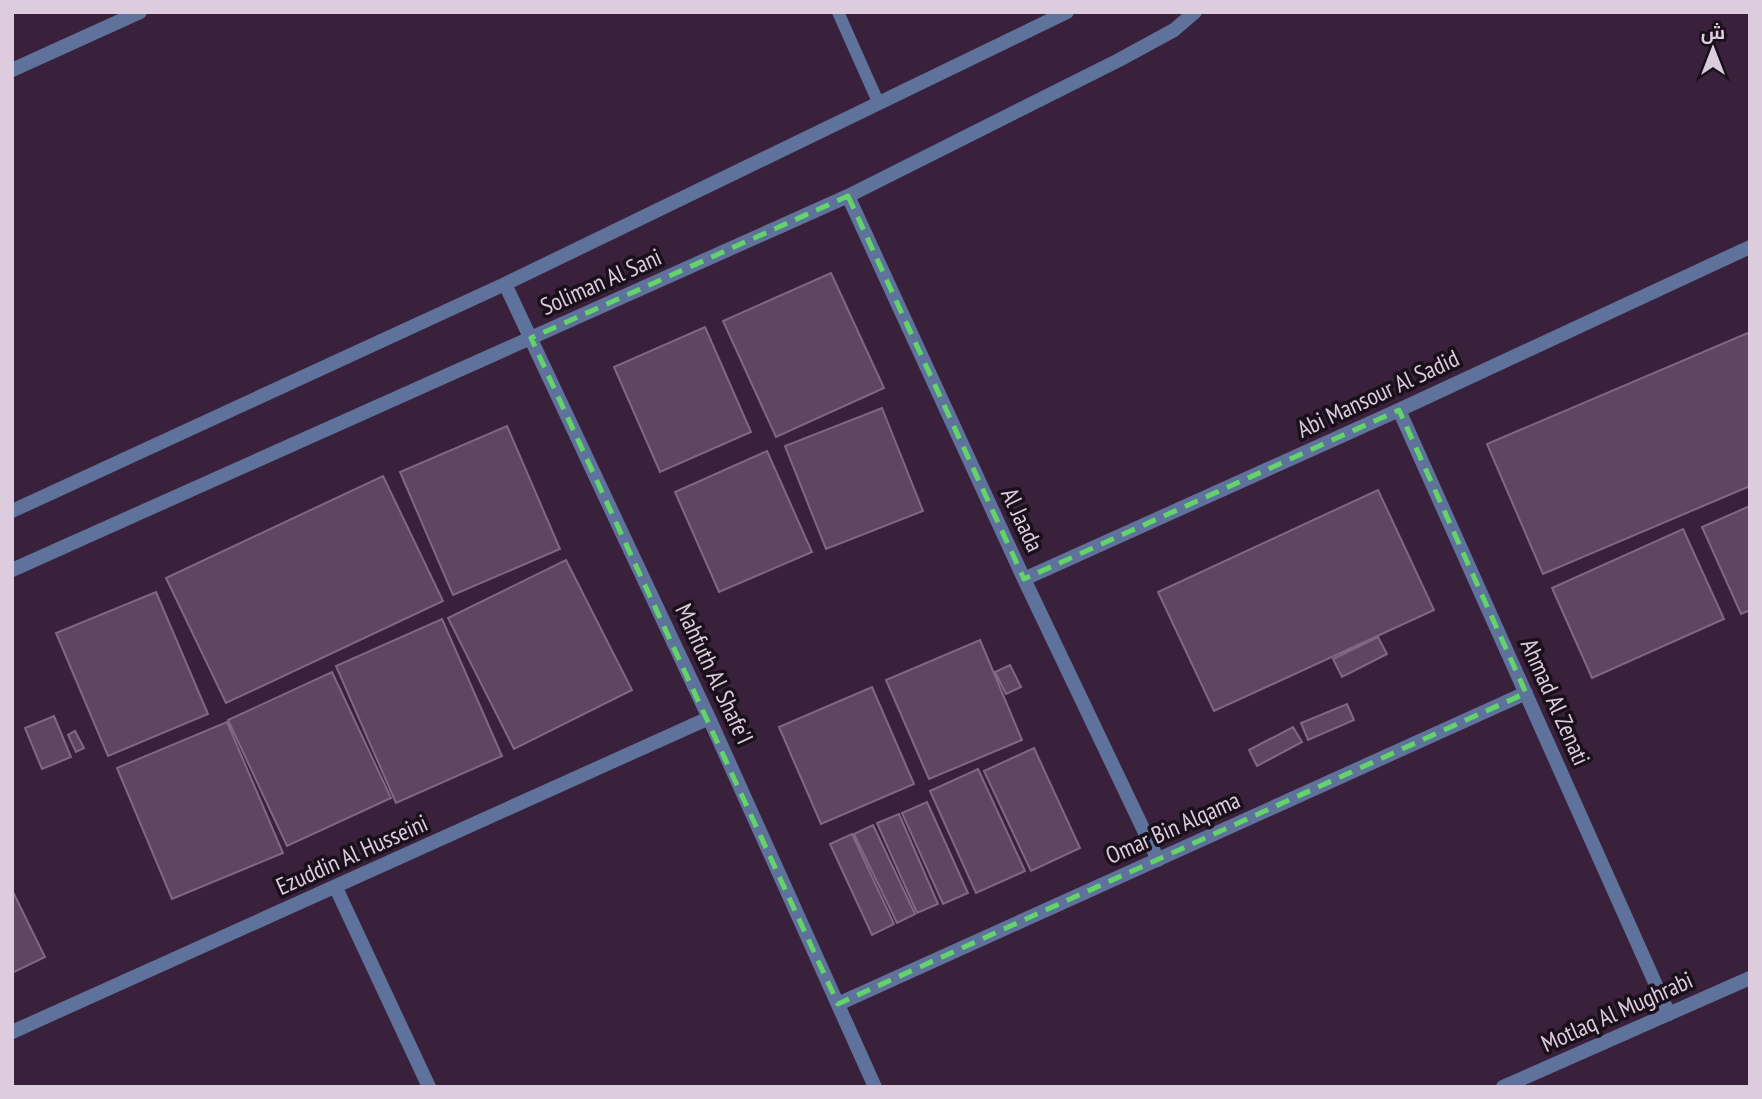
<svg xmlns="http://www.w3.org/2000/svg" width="1762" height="1099" font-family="'PT Sans Narrow',Cairo,sans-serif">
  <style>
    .building { fill: #604561; stroke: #826683; stroke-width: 2 }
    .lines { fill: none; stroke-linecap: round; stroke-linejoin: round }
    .service { stroke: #5f729c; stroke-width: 12 }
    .minor { stroke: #5f729c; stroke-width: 14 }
    .tertiary { stroke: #5f729c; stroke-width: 14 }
    .marked { fill: none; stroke: #62d469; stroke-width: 5; stroke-dasharray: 14 9; stroke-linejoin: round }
    .labels { text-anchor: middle; stroke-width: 7; stroke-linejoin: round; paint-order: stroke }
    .street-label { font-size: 24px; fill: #dcccdd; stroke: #1a101b }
  </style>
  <rect width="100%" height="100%" fill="#39213b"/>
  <!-- building -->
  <path class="building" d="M831,273L884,388L776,437L723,321Z
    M705,327L751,432L660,472L614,367Z
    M1750,332V486L1543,574L1487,444Z
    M882,408L923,511L826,549L785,446Z
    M507,426L560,549L453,595L400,472Z
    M767,451L812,552L719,592L675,492Z
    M383,476L443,601L226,703L166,578Z
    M1378,490L1434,610L1214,711L1158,592Z
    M1750,506V610L1741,614L1702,527Z
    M1683,529L1724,619L1592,678L1552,588Z
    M566,560L632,690L514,749L448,618Z
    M156,592L208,714L108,756L56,633Z
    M442,619L502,756L396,803L336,666Z
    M1378,637L1387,654L1342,677L1333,659Z
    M980,640L1022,740L929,779L886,680Z
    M1010,665L1021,687L1006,694L995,672Z
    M332,672L391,798L287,846L228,720Z
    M872,687L914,784L821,824L779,727Z
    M1347,704L1354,720L1308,740L1301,723Z
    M54,716L71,757L42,769L25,728Z
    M227,722L283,853L172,899L117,768Z
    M1293,727L1302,742L1257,766L1249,750Z
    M75,731L84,748L76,752L68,735Z
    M1034,748L1080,848L1031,871L984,771Z
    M978,769L1025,871L976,893L930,791Z
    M927,802L968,893L943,904L902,813Z
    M899,814L938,904L917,913L877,823Z
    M873,825L915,914L897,923L854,834Z
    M852,834L894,924L872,935L830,844Z
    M12,890L45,957L12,973Z"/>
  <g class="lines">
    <!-- service -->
    <path class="service" d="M838,12L879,104"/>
    <!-- minor -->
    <path class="minor" d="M12,70L140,12
      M848,196L1024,579L1158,860
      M505,284L709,718L875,1087
      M1399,410L1669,1014
      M1024,579L1399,410L1750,247
      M336,888L429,1087
      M838,1004L1526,693
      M12,1032L709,718
      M1503,1087L1750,978"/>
    <!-- tertiary -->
    <path class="tertiary" d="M12,511L505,284L1067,12
      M12,570L848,196L1119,60L1174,30L1195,12"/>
  </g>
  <!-- marked area -->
  <path class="marked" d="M848,196L1024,579L1399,410L1526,693L838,1004L531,338Z"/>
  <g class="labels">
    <!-- street labels -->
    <g class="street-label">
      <text transform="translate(601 282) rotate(-24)" y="8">Soliman Al Sani</text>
      <text transform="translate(1378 394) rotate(-25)" y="8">Abi Mansour Al Sadid</text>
      <text transform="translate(1022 520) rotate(65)" y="8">Al Jaada</text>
      <text transform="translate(714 674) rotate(65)" y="8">Mahfuth Al Shafe'I</text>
      <text transform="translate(1555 702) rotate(66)" y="8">Ahmad Al Zenati</text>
      <text transform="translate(1173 828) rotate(-24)" y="8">Omar Bin Alqama</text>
      <text transform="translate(352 855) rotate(-24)" y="8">Ezuddin Al Husseini</text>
      <text transform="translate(1617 1012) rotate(-24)" y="8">Motlaq Al Mughrabi</text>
    </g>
  </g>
  <!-- border -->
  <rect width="1762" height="1099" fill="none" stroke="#dcccdd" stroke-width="28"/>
  <!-- north arrow -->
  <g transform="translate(1713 49)" stroke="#1a101b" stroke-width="5" paint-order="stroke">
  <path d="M0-5L12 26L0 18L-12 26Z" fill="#dcccdd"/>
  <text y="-10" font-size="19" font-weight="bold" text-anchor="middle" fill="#dcccdd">ش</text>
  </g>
</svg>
